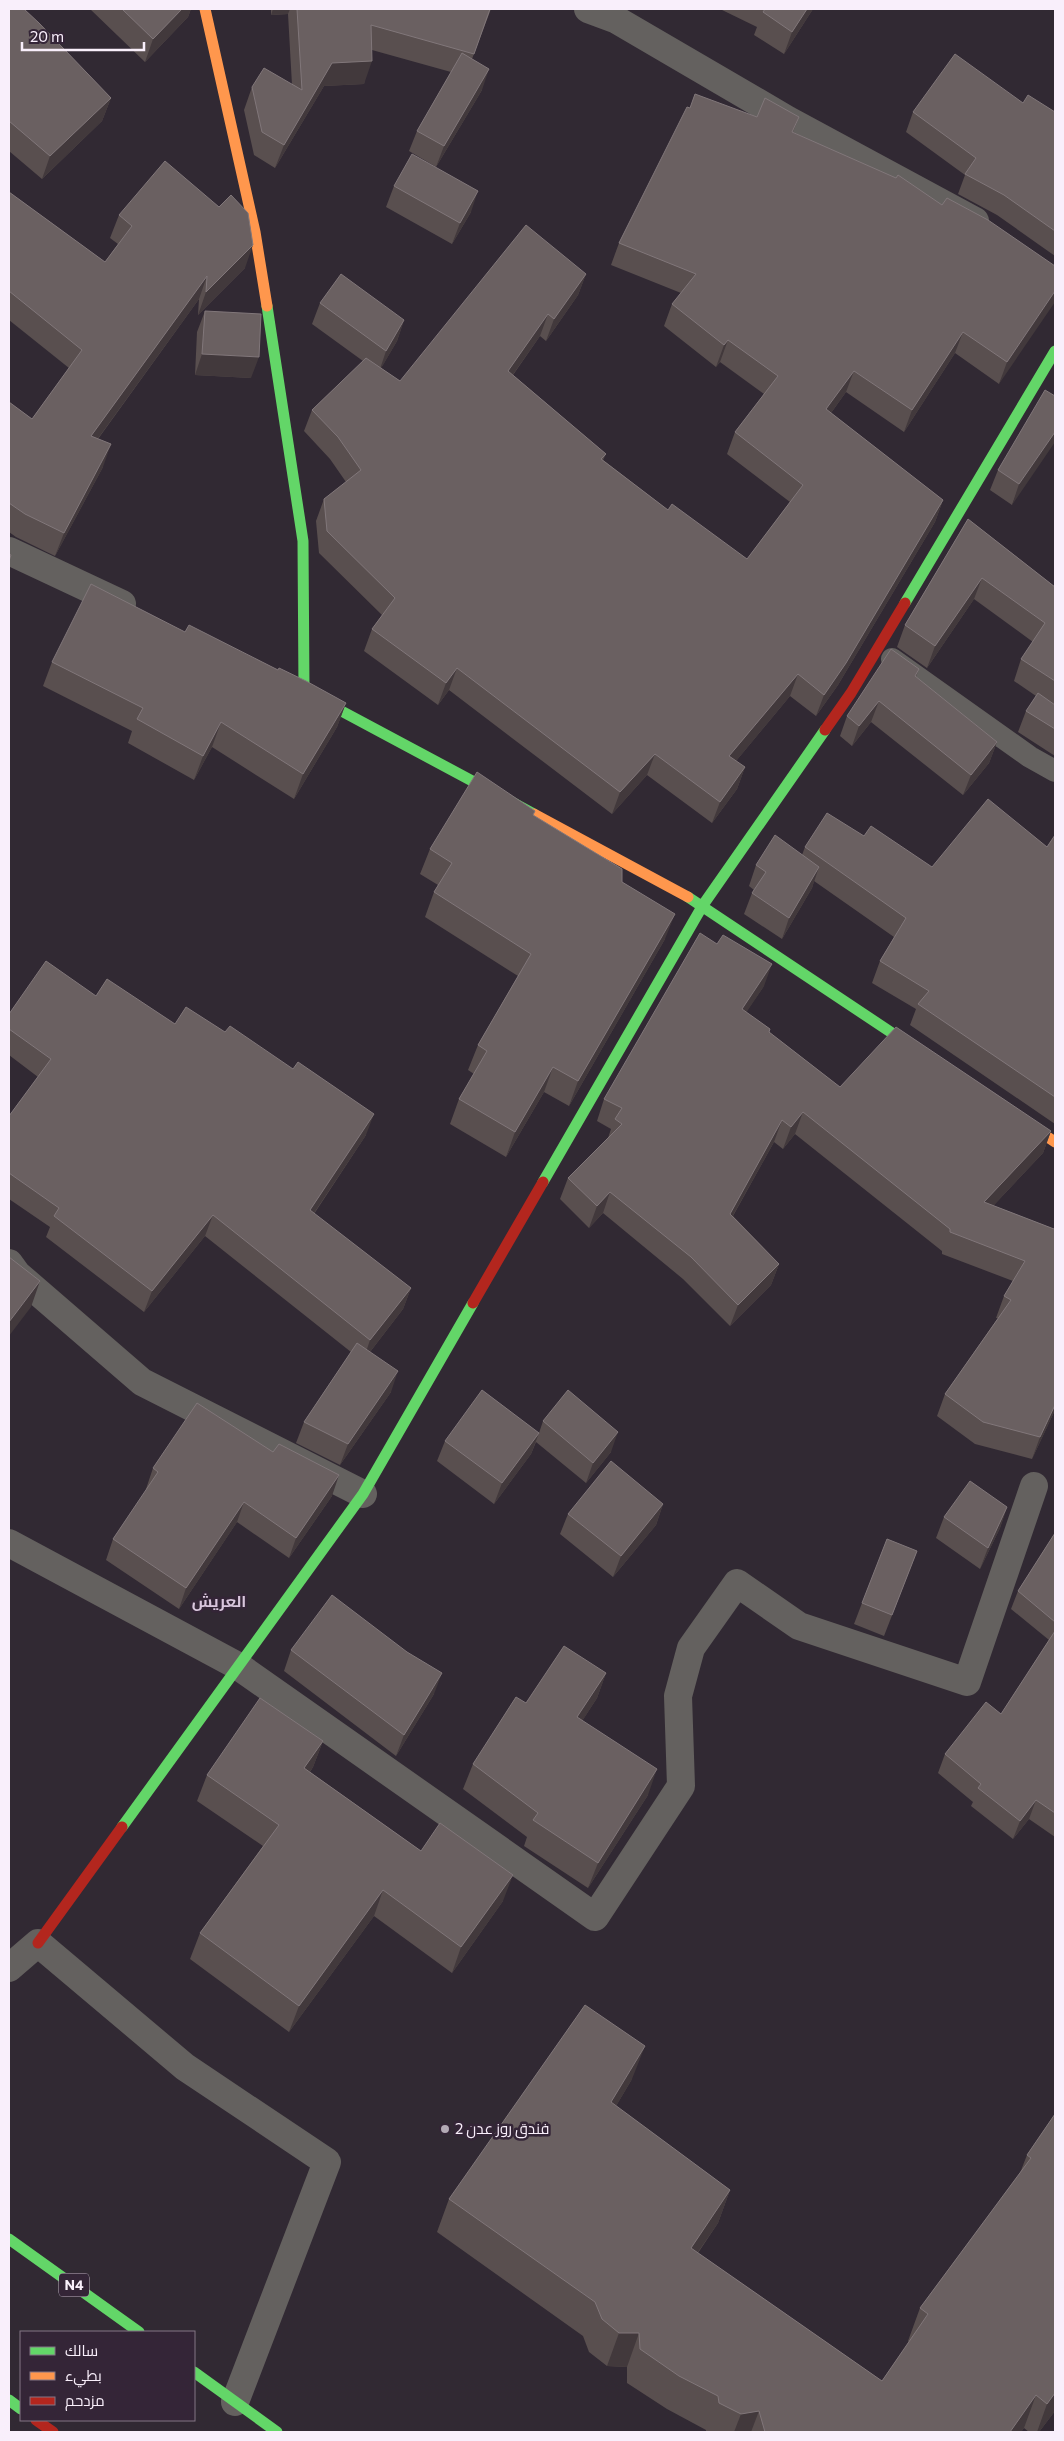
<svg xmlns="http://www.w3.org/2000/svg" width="1064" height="2441" font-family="Commissioner,Cairo,sans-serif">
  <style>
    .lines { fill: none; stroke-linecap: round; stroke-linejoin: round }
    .lane { stroke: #64615f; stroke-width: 22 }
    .street { stroke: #64615f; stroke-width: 28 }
    .fast { stroke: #63d668; stroke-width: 11 }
    .slow { stroke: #ff974d; stroke-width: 11 }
    .jam { stroke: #b3261e; stroke-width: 11 }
    .wall { fill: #594f4f }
    .shaded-wall { fill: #42393c }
    .building { fill: #6a6061; stroke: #81777a }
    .poi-dot { fill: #b3aab5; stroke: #342537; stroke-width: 2 }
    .labels { text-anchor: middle; stroke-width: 5; stroke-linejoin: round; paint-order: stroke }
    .shield { fill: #342537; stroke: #beb2c0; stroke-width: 1 }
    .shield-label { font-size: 14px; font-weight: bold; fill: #f9effb }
    .poi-label { font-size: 15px; fill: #f9effb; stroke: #342537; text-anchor: start }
    .neighbourhood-label { font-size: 16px; font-weight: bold; fill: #d9c6dd; stroke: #342537 }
  </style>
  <rect width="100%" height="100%" fill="#312933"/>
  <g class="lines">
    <!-- lane -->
    <path class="lane" d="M892,659L1030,757L1055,771"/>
    <!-- street -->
    <path class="street" d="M588,9L615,19L788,120L975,221
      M9,551L122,604
      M9,1263L17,1274L142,1382L363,1494
      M9,1543L238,1666L595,1917L681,1786L678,1696L691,1648L737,1583L799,1626L967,1682L1034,1486
      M9,1968L38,1943L185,2067L327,2162L235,2402"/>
    <!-- fast -->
    <path class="fast" d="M267,306L303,541L304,691L534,814
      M905,603L1055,351
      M688,897L922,1053
      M543,1182L703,905L825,730
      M122,1827L363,1494L473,1303
      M9,2239L139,2332
      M194,2372L277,2432
      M9,2400L21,2409"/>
    <!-- slow -->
    <path class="slow" d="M205,9L255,232L267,306
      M534,814L688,897
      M1018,1117L1055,1142"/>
    <!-- jam -->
    <path class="jam" d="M825,730L851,693L905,603
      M473,1303L543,1182
      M38,1943L122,1827
      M36,2420L53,2432"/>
  </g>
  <!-- wall -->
  <path class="wall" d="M9,9L111,98L102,121L42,179L9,151Z
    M90,9H191L188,17L145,62Z
    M271,9H491L472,59L482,90L436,167L409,151L417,131L451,72L372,50L364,84L324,86L275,168L254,155L244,110L252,87L292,85L288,14L271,15Z
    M720,9H813L784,54L754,35L757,27Z
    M1023,103L1055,112V256L997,215L958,194L965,175L906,132L913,112Z
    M690,108L757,117H799L793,132L942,205L1054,266L999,384L955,353L904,432L846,392L831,413L943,500L935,522L838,685L816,716L790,696L736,761L745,767L737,789L712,823L647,775L612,814L449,690L438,705L364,651L372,629L382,615L319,553L316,521L324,499L346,482L330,459L304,431L312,410L363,361L312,324L320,303L404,320L397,341L381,368L400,381L586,274L578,295L546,341L540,336L513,375L606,454L603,460L668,510L747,559L790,502L727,454L735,432L764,394L720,362L716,367L664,326L672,304L681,293L611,265L619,243Z
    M394,186L471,212L452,244L386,207Z
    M9,192L105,262L118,244L110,238L119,215L245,268L198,315L199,299L98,439L103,467L55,556L16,537L9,532V402L32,419L69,368L9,320Z
    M205,311L251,378L195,375L197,332Z
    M1055,396L1012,505L990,490L998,470Z
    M968,519L1055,587V756L1018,732L1026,711L1036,696L1014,681L1021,659L1033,642L974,599L927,668L897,647L905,625Z
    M185,632L278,670L346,703L337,727L294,799L212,747L194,780L128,743L132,731L43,686L52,662Z
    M919,669L916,677L997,742L989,763L963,795L871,722L852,746L840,736L847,716Z
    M534,816L622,882L665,939L569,1106L544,1092L506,1157L450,1124L459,1099L474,1074L468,1070L478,1045L518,976L425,917L434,892L438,885L420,874L430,849Z
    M1055,835V1124L910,1025L916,1009L872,983L880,961L894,937L814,881L812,888L782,939L744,914L752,893L754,890L749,886L756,865L802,855L805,847L864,836L932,867L1047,847Z
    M764,986L746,1012L770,1029L769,1032L840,1087L1051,1131L1043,1153L993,1206L1054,1229L1055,1227V1410L1032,1459L975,1444L937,1416L945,1394L998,1318H996L1004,1296L1013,1281L942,1254V1251L795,1134L783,1149L774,1142L733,1216L779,1264L771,1285L730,1326L683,1279L603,1213L589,1228L560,1199L568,1178L608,1138L611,1129L597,1121L604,1099Z
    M96,996L175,1024L366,1135L314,1214L411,1288L403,1309L370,1352L391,1392L340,1465L296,1443L304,1422L351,1352L205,1236L144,1312L46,1237L50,1227L9,1199V1116L38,1077L9,1055V1014Z
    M543,1421L611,1452L586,1483L536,1442L531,1454L494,1504L437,1461L445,1441L539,1433Z
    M273,1452L332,1496L289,1558L237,1522L179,1609L106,1560L113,1539L147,1490L146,1489L153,1468Z
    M663,1504L656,1525L613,1577L560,1534L568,1514Z
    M1007,1507L1000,1528L980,1569L936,1538L944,1517Z
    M1055,1533V1837L1029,1819L1013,1839L971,1806L973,1802L938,1773L945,1754L1001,1714L1049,1640L1011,1609L1018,1591Z
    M917,1551L884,1636L854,1624L862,1603Z
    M291,1650L434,1694L396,1756L284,1671Z
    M606,1673L597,1698L582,1721L648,1795L588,1888L524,1846L527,1837L463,1789L473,1764L526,1703Z
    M323,1741L313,1767L310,1772L421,1851L503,1901L452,1973L374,1916L289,2032L190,1959L200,1933L263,1846L197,1801L207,1775Z
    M632,2079L616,2106L730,2190L718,2223L698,2253L882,2381L909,2342L908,2341L920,2308L1020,2173L1027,2155L1055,2114V2411L1039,2432H1029L1024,2428L1021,2432H706V2430L667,2409L627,2383V2367L607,2366L589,2352L583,2336L437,2232L449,2199Z"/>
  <!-- shaded-wall -->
  <path class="shaded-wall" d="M182,9H191L188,17L145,62L153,39Z
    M273,9H290L288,14L271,15Z
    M807,9H813L784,54L792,32Z
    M372,61L364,84L324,86L275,168L284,145L332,63Z
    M489,69L482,90L436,167L444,146Z
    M111,98L102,121L42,179L50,156Z
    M478,191L471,212L452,244L460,223Z
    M253,245L245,268L198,315L206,292Z
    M586,274L578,295L546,341L554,319Z
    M207,276L199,299L83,459L91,436Z
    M1055,291V302L999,384L1007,362Z
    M548,314L540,336L500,393L508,371Z
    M404,320L397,341L379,372L386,351Z
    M963,332L955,353L904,432L912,410Z
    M728,340L720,362L716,367L724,345Z
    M202,354L259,357L251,378L195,375Z
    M854,371L846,392L818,431L826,409Z
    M1055,432V442L1012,505L1019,484Z
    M111,444L103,467L55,556L64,533Z
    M943,500L935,522L838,685L816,716L824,695Z
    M982,578L974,599L927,668L935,646Z
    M457,668L449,690L438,705L446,683Z
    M798,674L790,696L722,778L729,756Z
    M879,701L871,722L852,746L859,726Z
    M346,703L337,727L294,799L303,774Z
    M221,722L212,747L194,780L203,756Z
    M997,742L989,763L963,795L971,775Z
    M655,754L647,775L612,814L620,792Z
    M745,767L737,789L712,823L720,802Z
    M819,867L812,888L782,939L789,918Z
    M675,914L665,939L569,1106L578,1081Z
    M772,964L764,986L734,1031L742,1009Z
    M553,1067L544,1092L506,1157L515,1132Z
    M803,1112L795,1134L783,1149L791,1127Z
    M374,1114L366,1135L302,1231L310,1210Z
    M782,1120L774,1142L722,1235L730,1214Z
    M1051,1131L1043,1153L976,1224L984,1202Z
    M610,1192L603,1213L589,1228L597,1206Z
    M213,1215L205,1236L144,1312L152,1291Z
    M779,1264L771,1285L730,1326L738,1305Z
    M40,1281L31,1307L9,1336V1322Z
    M411,1288L403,1309L363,1361L370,1340Z
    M398,1371L391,1392L340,1465L348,1444Z
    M1055,1405V1410L1032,1459L1040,1437Z
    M618,1432L611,1452L586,1483L593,1463Z
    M539,1433L531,1454L494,1504L502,1483Z
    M339,1475L332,1496L289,1558L296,1538Z
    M244,1502L237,1522L179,1609L186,1588Z
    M663,1504L656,1525L613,1577L621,1556Z
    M1007,1507L1000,1528L980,1569L988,1548Z
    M442,1673L434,1694L396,1756L404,1735Z
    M606,1673L597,1698L568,1743L577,1717Z
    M323,1741L313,1767L295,1794L304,1768Z
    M657,1769L648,1795L588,1888L598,1863Z
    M1036,1800L1029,1819L1013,1839L1020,1821Z
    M513,1875L503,1901L452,1973L461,1947Z
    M383,1890L374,1916L289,2032L299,2006Z
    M645,2046L632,2079L599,2135L611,2102Z
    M730,2190L718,2223L678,2281L691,2248Z
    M619,2333H639L627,2367L607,2366Z
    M1055,2393V2411L1039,2432H1037L1047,2404Z
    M1036,2395L1024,2428L1021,2432H1010Z
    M759,2411L751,2432H734L741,2414Z"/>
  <!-- building -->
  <path class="building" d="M9,9H24L39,23L111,98L50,156L9,121Z
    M122,9H182L153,39Z
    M297,9H490L474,54L371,25L372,61L332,63L284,145L262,132L252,87L264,68L302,90Z
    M765,9H807L792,32L763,12Z
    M462,53L489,69L444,146L417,131Z
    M955,54L1023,103L1028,95L1055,112V231L1004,195L965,174L976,158L913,112Z
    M695,94L757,117L765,98L799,117L792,132L896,178L898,175L942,205L947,198L988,220L1055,266V291L1007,362L963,332L912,410L854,371L826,409L943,500L846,663L824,695L798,674L729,756L745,767L720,802L655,754L620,792L457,668L446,683L372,629L395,598L327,531L324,499L361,470L338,437L312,410L366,358L400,381L526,225L586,274L554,319L548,314L508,371L606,454L601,459L668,510L672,504L747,559L803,485L735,432L778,376L728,340L724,345L672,304L696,274L619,243L687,107L690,108Z
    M412,154L478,191L460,223L394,186Z
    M165,161L219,207L231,195L248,213L253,245L206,292L207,276L91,436L111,444L64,533L25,514L9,503V402L32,419L82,350L9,291V192L105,262L132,226L119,215Z
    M341,274L404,320L386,351L320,303Z
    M205,311L261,314L259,357L202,354Z
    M1045,390L1055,396V432L1019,484L998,470Z
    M968,519L1055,587V681L1021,659L1045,623L982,578L935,646L905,625Z
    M9,554L11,555L9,561Z
    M91,584L185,632L189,625L278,670L279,668L306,681L346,703L303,774L221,722L203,756L137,719L143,708L52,662Z
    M891,649L919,669L915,676L997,742L971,775L879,701L859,726L847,716Z
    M1038,693L1055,705V729L1026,711Z
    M477,772L535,811L533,815L622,869V882L675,914L578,1081L553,1067L515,1132L459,1099L487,1051L478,1045L531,954L434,892L452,863L430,849Z
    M988,799L1047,847L1055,835V1097L918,1004L929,991L880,961L906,918L805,847L827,813L864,836L871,826L932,867Z
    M775,835L819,867L789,918L752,893L766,872L756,865Z
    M700,933L717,944L723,935L772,964L742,1009L770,1029L769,1032L840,1087L896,1027L1051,1131L984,1202L1054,1229L1055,1227V1405L1040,1437L983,1422L945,1394L1011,1300L1004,1296L1025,1261L950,1232V1229L803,1112L791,1127L782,1120L730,1214L779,1264L738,1305L691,1257L610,1192L597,1206L568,1178L622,1124L615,1119L622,1108L604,1099Z
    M46,961L96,996L107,979L175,1024L186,1007L225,1032L230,1026L293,1069L298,1062L374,1114L310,1210L411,1288L370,1340L213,1215L152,1291L54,1216L59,1208L9,1173V1116L51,1059L9,1029V1014Z
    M9,1257L40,1281L9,1322Z
    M357,1343L398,1371L348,1444L304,1422Z
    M482,1390L539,1433L502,1483L445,1441Z
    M568,1390L618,1432L593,1463L543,1421Z
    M197,1403L273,1452L279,1444L339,1475L296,1538L244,1502L186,1588L113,1539L158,1472L153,1468Z
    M611,1461L663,1504L621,1556L568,1514Z
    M970,1481L1007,1507L988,1548L944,1517Z
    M1055,1533V1622L1018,1591Z
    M887,1539L917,1551L892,1615L862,1603Z
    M332,1595L407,1652L442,1673L404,1735L291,1650Z
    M1055,1631V1813L1036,1800L1020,1821L978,1788L981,1784L945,1754L986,1702L1001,1714Z
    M564,1646L606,1673L577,1717L657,1769L598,1863L533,1820L538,1813L473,1764L516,1697L526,1703Z
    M260,1698L323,1741L304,1768L421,1851L440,1823L513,1875L461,1947L383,1890L299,2006L200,1933L279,1825L207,1775Z
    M585,2005L645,2046L611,2102L730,2190L691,2248L882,2381L928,2314L920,2308L1031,2158L1027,2155L1055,2114V2393L1047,2404L1036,2395L1010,2432H765L759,2411L741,2414L719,2403L718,2396L679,2376L640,2349L639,2333H619L602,2319L595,2302L449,2199Z"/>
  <!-- markers -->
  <circle class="poi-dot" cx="445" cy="2129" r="5"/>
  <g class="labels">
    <!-- shield labels -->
    <rect class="shield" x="59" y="2273.5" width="30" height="23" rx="4"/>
    <g class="shield-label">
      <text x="74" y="2290">N4</text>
    </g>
    <!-- poi labels -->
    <g class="poi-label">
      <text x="455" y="2134">فندق روز عدن 2</text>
    </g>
    <!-- neighbourhood labels -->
    <g class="neighbourhood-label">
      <text x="219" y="1607">العريش</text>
    </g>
  </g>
  <!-- border -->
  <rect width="1064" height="2441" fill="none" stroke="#f9effb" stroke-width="20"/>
  <!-- legend -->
  <rect x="20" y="2331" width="175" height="90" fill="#342537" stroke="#837685"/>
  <rect x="30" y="2347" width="25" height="8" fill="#63d668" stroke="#837685"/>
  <text x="65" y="2356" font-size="15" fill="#f9effb">سالك</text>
  <rect x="30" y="2372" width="25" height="8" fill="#ff974d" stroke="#837685"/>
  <text x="65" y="2381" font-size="15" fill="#f9effb">بطيء</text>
  <rect x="30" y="2397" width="25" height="8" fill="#b3261e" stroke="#837685"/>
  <text x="65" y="2406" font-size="15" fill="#f9effb">مزدحم</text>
  <!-- scale -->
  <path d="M22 42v8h122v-8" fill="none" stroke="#f9effb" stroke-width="2.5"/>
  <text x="30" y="42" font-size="15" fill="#f9effb" stroke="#342537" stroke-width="4" paint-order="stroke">20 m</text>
</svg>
